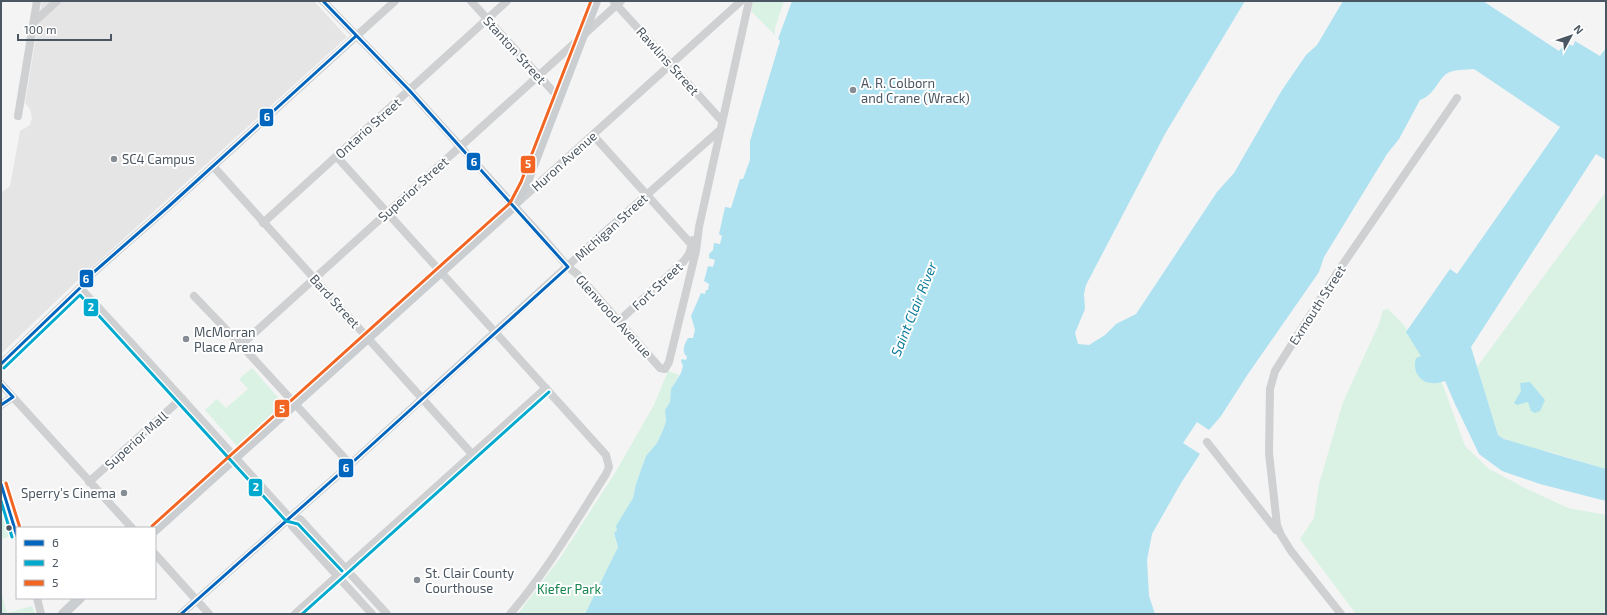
<svg xmlns="http://www.w3.org/2000/svg" width="1607" height="615" font-family="'Exo 2',sans-serif">
  <style>
    .education { fill: #e6e5e6 }
    .green { fill: #d9f2e3 }
    .water { fill: #aee2f0 }
    .pier { fill: #f4f4f4 }
    .lines { fill: none; stroke-linecap: round; stroke-linejoin: round }
    .minor { stroke: #ced0d2; stroke-width: 8 }
    .major { stroke: #caced1; stroke-width: 10 }
    .bus-1-casing { stroke: #fff; stroke-width: 6 }
    .bus-2-casing { stroke: #fff; stroke-width: 6 }
    .bus-3-casing { stroke: #fff; stroke-width: 6 }
    .bus-1 { stroke: #0065bd; stroke-width: 3 }
    .bus-2 { stroke: #00a9ce; stroke-width: 3 }
    .bus-3 { stroke: #f26522; stroke-width: 3 }
    .poi-dot { fill: #868d94; stroke: #fff; stroke-width: 1.5 }
    .bus-dot { fill: #4a5661; stroke: #fff; stroke-width: 1.5 }
    .labels { text-anchor: middle; stroke-width: 4; stroke-linejoin: round; paint-order: stroke }
    .street-label { font-size: 13px; fill: #4a5661; stroke: #fff }
    .poi-label { font-size: 13px; fill: #4a5661; stroke: #fff; text-anchor: start }
    .park-label { font-size: 13px; fill: #17864f; stroke: #fff }
    .water-label { font-size: 14px; font-style: italic; fill: #0c7c9b; stroke: #fff }
    .line-badge { stroke: #fff; stroke-width: 1.5 }
    .badge-label { font-size: 11px; text-anchor: middle; font-weight: bold; fill: #fff }
  </style>
  <rect width="100%" height="100%" fill="#f4f4f4"/>
  <!-- education -->
  <path class="education" d="M42,1H314L347,37L77,281L1,354V193L10,186L20,131L30,125L32,118L30,109L25,103Z"/>
  <!-- green -->
  <path class="green" d="M753,1H786L775,35L751,11Z
    M1605,193L1606,194V469L1554,453L1512,443L1498,435L1477,367Z
    M1388,309L1403,324L1438,372L1465,446L1489,469L1525,488L1568,508L1606,515V614H1356L1300,539L1314,518L1319,484L1343,402L1379,324L1383,310Z
    M252,368L284,404L237,446L205,410L217,399L226,408L248,389L239,379Z
    M668,371L679,375L671,389L670,402L665,410L666,421L663,430L657,443L646,456L636,484L633,498L617,526V530L614,534L618,547L585,614H518L560,558L615,473L654,405Z
    M1,502L11,536L1,539Z
    M1,592L7,613L32,606L35,614H1Z"/>
  <!-- water -->
  <path class="water" d="M786,1H1245L1165,134L1086,285L1084,294L1085,309L1075,333L1078,344L1089,345L1105,335L1116,324L1136,314L1217,192L1234,173L1282,90L1306,55L1317,45L1343,1H1483L1559,51L1566,43L1573,46L1575,41L1600,56L1606,48V160L1596,154L1471,347L1498,435L1504,439L1606,469V501L1540,484L1502,471L1479,454L1455,404L1445,381C1441,382 1436,384 1432,383C1419,383 1412,370 1416,358L1421,356L1406,332L1450,269L1457,274L1560,127L1474,69C1466,70 1453,69 1446,74C1436,83 1434,95 1420,100L1399,139L1387,154L1324,257L1319,272L1248,374L1221,416L1209,430L1197,422L1183,443L1200,454L1181,483L1152,534L1147,560L1149,596L1155,614H585L618,547L614,533L617,530L616,526L633,498L636,484L646,456L657,443L663,430L666,421L665,410L670,402L671,389L681,373L683,366L681,361L682,359L686,360L687,356L685,355C682,348 685,344 688,338H693L695,330L691,316L701,293L705,294L706,290H708L709,284L704,281L708,266L713,267L715,260L709,258V254L713,250L714,243L720,244L722,236L719,234L725,207L731,208L740,179H743L750,160V141L780,41L775,35Z
    M1530,382L1545,400L1540,411L1535,413L1531,411L1528,402L1517,405L1514,403L1521,391L1520,383Z"/>
  <!-- pier -->
  <path class="pier" d="M784,1H792L778,39L775,35V28Z"/>
  <g class="lines">
    <!-- minor -->
    <path class="minor" d="M323,1L410,91L546,241L568,267L577,274L660,368L665,369L669,362L696,251L699,227L749,1
      M471,1L559,98
      M614,2L722,121
      M34,22L57,1
      M18,116L37,1
      M593,135L691,244
      M337,157L606,455L609,467L606,474C576,521 547,571 510,614
      M213,166L472,454
      M516,204L741,1
      M263,223L507,1
      M80,288C151,363 220,441 290,518L292,526L372,614
      M194,296L241,345L350,464
      M619,321L684,261L689,254L693,240
      M241,345L621,1
      M1,364L80,288L86,279L168,207L395,1
      M1,384L132,528
      M1,405L13,397
      M1207,442L1276,530
      M89,482L182,398
      M1,484L17,536
      M290,518L300,519L387,614
      M155,554L209,614
      M37,598L41,614
      M181,614L355,460L607,230L720,130
      M295,614L546,388
      M1341,614L1291,551L1281,535L1277,525L1269,453L1270,389L1275,371L1339,270L1457,98"/>
    <!-- major -->
    <path class="major" d="M155,530L514,206L526,184L596,1
      M63,614L80,598"/>
    <!-- bus-1 casing -->
    <g class="bus-1-casing">
      <path id="bus-1" d="M1,364L80,288L86,279L168,207L356,36
        M1,384L13,397L1,405
        M1,484L17,536
        M181,614L355,460L568,267L410,91L323,1"/>
    </g>
    <!-- bus-2 casing -->
    <g class="bus-2-casing">
      <path id="bus-2" d="M4,368L80,295L286,521L298,524L342,571
        M1,501L12,537
        M302,614L549,392"/>
    </g>
    <!-- bus-3 casing -->
    <g class="bus-3-casing">
      <path id="bus-3" d="M6,483L20,528
        M152,526L510,203L521,182L591,1"/>
    </g>
    <!-- bus-1 -->
    <use href="#bus-1" class="bus-1"/>
    <!-- bus-2 -->
    <use href="#bus-2" class="bus-2"/>
    <!-- bus-3 -->
    <use href="#bus-3" class="bus-3"/>
  </g>
  <!-- markers -->
  <g class="poi-dot">
    <circle cx="853" cy="90" r="4"/>
    <circle cx="114" cy="159" r="4"/>
    <circle cx="186" cy="339" r="4"/>
    <circle cx="124" cy="493" r="4"/>
    <circle cx="417" cy="580" r="4"/>
  </g>
  <circle class="bus-dot" cx="9" cy="528" r="3.5"/>
  <g class="labels">
    <!-- street labels -->
    <g class="street-label">
      <text transform="translate(515 50) rotate(48)" y="5">Stanton Street</text>
      <text transform="translate(668 61) rotate(48)" y="5">Rawlins Street</text>
      <text transform="translate(368 128) rotate(-42)" y="5">Ontario Street</text>
      <text transform="translate(564 161) rotate(-42)" y="5">Huron Avenue</text>
      <text transform="translate(413 189) rotate(-42)" y="5">Superior Street</text>
      <text transform="translate(611 227) rotate(-42)" y="5">Michigan Street</text>
      <text transform="translate(657 286) rotate(-43)" y="5">Fort Street</text>
      <text transform="translate(335 301) rotate(48)" y="5">Bard Street</text>
      <text transform="translate(1317 305) rotate(-57)" y="5">Exmouth Street</text>
      <text transform="translate(614 316) rotate(48)" y="5">Glenwood Avenue</text>
      <text transform="translate(136 440) rotate(-42)" y="5">Superior Mall</text>
    </g>
    <!-- poi labels -->
    <g class="poi-label">
      <text x="861" y="88">A. R. Colborn<tspan x="861" dy="15">and Crane (Wrack)</tspan></text>
      <text x="122" y="164">SC4 Campus</text>
      <text x="194" y="337">McMorran<tspan x="194" dy="15">Place Arena</tspan></text>
      <text x="116" y="498" text-anchor="end">Sperry's Cinema</text>
      <text x="425" y="578">St. Clair County<tspan x="425" dy="15">Courthouse</tspan></text>
    </g>
    <!-- park labels -->
    <g class="park-label">
      <text x="569" y="594">Kiefer Park</text>
    </g>
    <!-- water labels -->
    <g class="water-label">
      <text transform="translate(914 309) rotate(-68)" y="5">Saint Clair River</text>
    </g>
  </g>
  <g class="line-badge">
    <rect x="259" y="108" width="15" height="19" rx="4" fill="#0065bd"/>
    <rect x="466" y="152" width="15" height="19" rx="4" fill="#0065bd"/>
    <rect x="520" y="155" width="16" height="19" rx="4" fill="#f26522"/>
    <rect x="79" y="269" width="15" height="19" rx="4" fill="#0065bd"/>
    <rect x="83" y="298" width="16" height="19" rx="4" fill="#00a9ce"/>
    <rect x="274" y="399" width="16" height="19" rx="4" fill="#f26522"/>
    <rect x="338" y="458" width="16" height="20" rx="4" fill="#0065bd"/>
    <rect x="248" y="478" width="15" height="19" rx="4" fill="#00a9ce"/>
  </g>
  <g class="badge-label">
    <text x="267" y="121">6</text>
    <text x="474" y="166">6</text>
    <text x="528" y="168">5</text>
    <text x="86" y="283">6</text>
    <text x="91" y="311">2</text>
    <text x="282" y="413">5</text>
    <text x="346" y="472">6</text>
    <text x="256" y="491">2</text>
  </g>
  <!-- border -->
  <rect width="1607" height="615" fill="none" stroke="#4a5661" stroke-width="4"/>
  <!-- legend -->
  <rect x="16" y="527" width="140" height="72" fill="#ffffff" stroke="#b7bbc0"/>
  <rect x="24" y="540" width="20" height="6" fill="#0065bd" stroke="#b7bbc0"/>
  <text x="52" y="547" font-size="12" fill="#4a5661">6</text>
  <rect x="24" y="560" width="20" height="6" fill="#00a9ce" stroke="#b7bbc0"/>
  <text x="52" y="567" font-size="12" fill="#4a5661">2</text>
  <rect x="24" y="580" width="20" height="6" fill="#f26522" stroke="#b7bbc0"/>
  <text x="52" y="587" font-size="12" fill="#4a5661">5</text>
  <!-- north arrow -->
  <g transform="translate(1571 36) rotate(50)" stroke="#ffffff" stroke-width="3" paint-order="stroke">
  <path d="M0-3L7 15L0 10L-7 15Z" fill="#4a5661"/>
  <text y="-6" font-size="11" font-weight="bold" text-anchor="middle" fill="#4a5661">N</text>
  </g>
  <!-- scale -->
  <path d="M18 34v6h93v-6" fill="none" stroke="#4a5661" stroke-width="2"/>
  <text x="24" y="34" font-size="12" fill="#4a5661" stroke="#ffffff" stroke-width="3" paint-order="stroke">100 m</text>
</svg>
